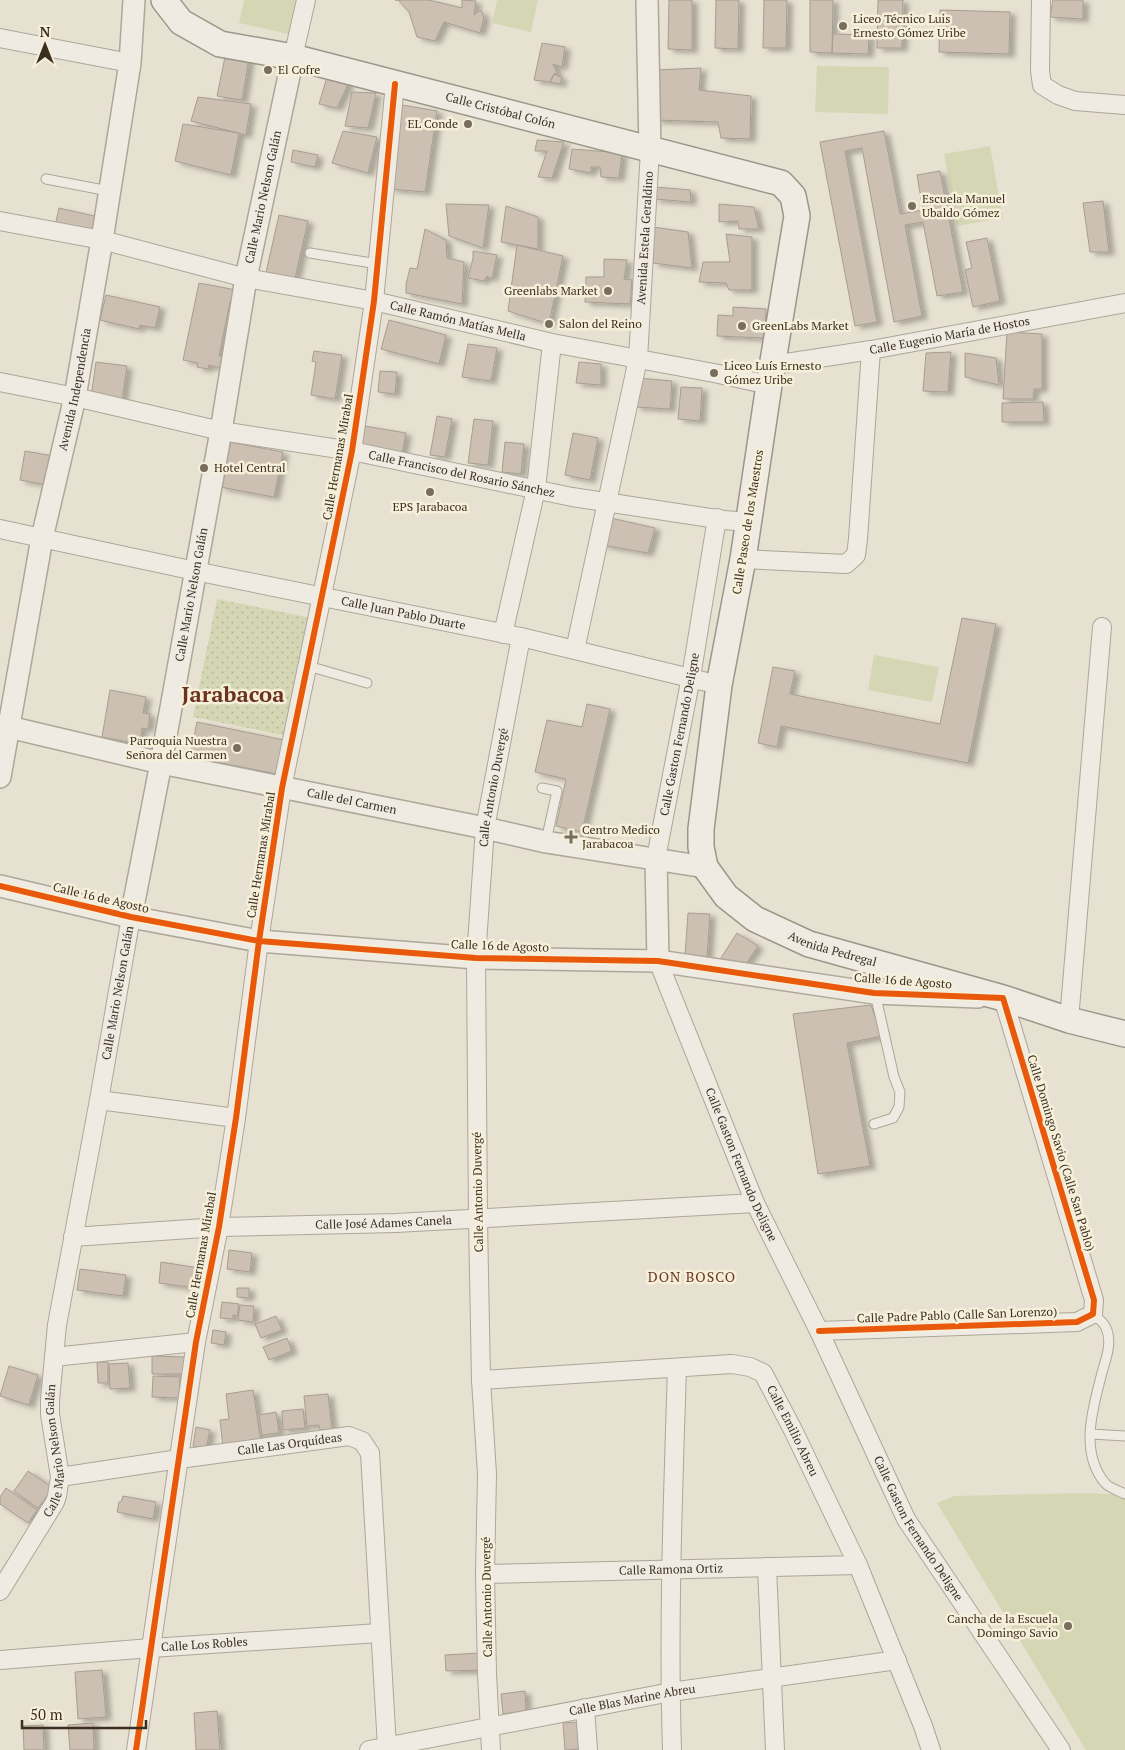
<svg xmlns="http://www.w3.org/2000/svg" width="1125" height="1750" font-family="'PT Serif',serif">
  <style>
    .grass { fill: url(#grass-dots) }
    .garden { fill: #d5d7b4 }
    .building { fill: #cbc0b2; stroke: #a89d90; filter: url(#shadow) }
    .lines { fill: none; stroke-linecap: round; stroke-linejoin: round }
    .service-casing { stroke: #ada699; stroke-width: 11 }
    .minor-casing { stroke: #ada699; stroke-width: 20 }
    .tertiary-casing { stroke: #ada699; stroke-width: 24 }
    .secondary-casing { stroke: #9c968a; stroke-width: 28 }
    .service { stroke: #efebe3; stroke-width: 9 }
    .minor { stroke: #efebe3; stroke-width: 18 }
    .tertiary { stroke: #efebe3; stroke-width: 21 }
    .secondary { stroke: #efebe3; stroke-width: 25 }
    .cycleway-casing { stroke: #f6efd9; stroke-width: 9 }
    .cycleway { stroke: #e8590c; stroke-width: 6 }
    .poi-dot { fill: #786d5f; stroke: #f6efd9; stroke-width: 2 }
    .labels { text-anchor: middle; stroke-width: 5; stroke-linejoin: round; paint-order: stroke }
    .poi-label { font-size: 12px; fill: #3c2f21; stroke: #f6efd9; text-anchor: start }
    .street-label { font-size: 12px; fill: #3c2f21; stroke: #f6efd9 }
    .neighbourhood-label { font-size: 14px; letter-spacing: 1px; fill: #6a321f; stroke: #f6efd9 }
    .town-label { font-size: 22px; font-weight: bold; fill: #6a321f; stroke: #f6efd9 }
  </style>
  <defs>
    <pattern id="grass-dots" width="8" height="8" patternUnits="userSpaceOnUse" patternTransform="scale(1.25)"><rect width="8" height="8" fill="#d5d7b4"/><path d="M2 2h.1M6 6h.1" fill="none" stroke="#b8b99a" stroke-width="1.8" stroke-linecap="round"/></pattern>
    <filter id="shadow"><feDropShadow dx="5.5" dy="3" stdDeviation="2.5" flood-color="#0004"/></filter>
  </defs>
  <rect width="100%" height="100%" fill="#e7e1d1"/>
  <!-- grass -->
  <path class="grass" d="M217,599L312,618L288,736L193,717Z"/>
  <!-- garden -->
  <path class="garden" d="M244,0H296L288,34L239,23Z
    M497,0H538L531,32L492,23Z
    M817,66L889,67L888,114L815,112Z
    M990,146L1003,218L957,226L944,154Z
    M874,655L939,667L932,702L868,690Z
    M1085,1493L1125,1495V1750H1086L937,1503L954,1496Z"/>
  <!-- building -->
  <path class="building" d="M395,0H429L462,8V0L476,1L474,15L481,10L484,18L480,33L444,22L435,41L417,37L409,12L398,0Z
    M669,0H692V50L668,49Z
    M716,0H739L738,49L715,48Z
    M764,0H787L786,48H763Z
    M810,0H833L832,53L810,52Z
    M878,0H903L902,48H877Z
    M1053,0H1083V19L1050,17Z
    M940,10L1010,12L1009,54L939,52Z
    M833,34L869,35L868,54L832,53Z
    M542,43L565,47L562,67L553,64L557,73L554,74L550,82L534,80Z
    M225,57L249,59L242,100L217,96Z
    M701,68L699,90L751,96L750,139L721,138L718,122L656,120L655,70Z
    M554,74L562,78L560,84L550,82Z
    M327,77L349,82L337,108L319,104Z
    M352,92L376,93L368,128L345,126Z
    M198,97L251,104L246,135L191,121Z
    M402,105L437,111L425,192L390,189Z
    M183,124L239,133L231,175L175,161Z
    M343,131L377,137L368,173L332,163Z
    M884,131L900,214L923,210L917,175L940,171L963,292L937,296L923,222L905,225L922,316L894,322L862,148L845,151L877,322L855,326L820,142Z
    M537,140L564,142L552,178L538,177L547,151H535Z
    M572,149L622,153L619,178L601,177L600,167H591V173L569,169Z
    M293,150L318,155L315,167L291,162Z
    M656,187L690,190L691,202L654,199Z
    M1103,201L1109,252H1090L1083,203Z
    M446,204L489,205L483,248L449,236Z
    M719,204L754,207L759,229H739L738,221L719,222Z
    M506,206L538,217V249L501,242Z
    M59,208L103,218L99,237L55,226Z
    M279,215L308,221L294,283L265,277Z
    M653,227L688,232L692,268L653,263Z
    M425,229L446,240L447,258L464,262L462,304L406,293V284L410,268L417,269Z
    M726,234L752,237V290H729L726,283L699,282L703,262H730Z
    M987,238L1000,301L973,307L965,270L972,268L966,242Z
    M517,245L563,256L549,324L508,311Z
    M473,251L497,255L492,279L487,276L484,281L468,278L473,258Z
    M604,259L627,260L624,279L632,280L630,304L585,302L586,277H604Z
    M199,283L236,290L233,303L230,302L219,356H223L221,368L209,365L208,369L197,367L198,363L183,360Z
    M106,295L160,307L155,328L140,325L139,329L100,320Z
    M733,307L766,309L765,338L717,336L718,315L733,316Z
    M389,320L446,335L439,364L381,349Z
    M1007,332L1042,334V389H1034L1033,399H1003Z
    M468,344L497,348L491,381L462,377Z
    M314,351L342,355L335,399L311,395L316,362L312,361Z
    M951,352L948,392L923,391L926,353Z
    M965,353L996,358L999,385L965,377Z
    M96,362L127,366L122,401L91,397Z
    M579,362L601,364V385L576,383Z
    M380,371L397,372L395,394L378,392Z
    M638,378L672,381L670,409L636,407Z
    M681,387L702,388L700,421L678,419Z
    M1043,402L1044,422H1002V403Z
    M437,416L452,419L445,457L430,455Z
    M474,419L493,421L488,465L468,463Z
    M365,426L406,433L402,453L362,445Z
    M573,433L598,438L590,480L565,475Z
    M229,442L283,452L274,497L220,487Z
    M505,442L524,444L521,474L502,472Z
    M25,451L53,456L48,485L20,480Z
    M611,518L655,528L648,553L602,545Z
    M962,618L996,624L968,763L781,726L777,747L758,743L773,667L795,671L790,694L940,724Z
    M110,690L146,697L143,713L150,714L148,729L142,728L140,744L102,737Z
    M587,704L610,709L582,832L556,826L566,779L535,772L547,720L582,727Z
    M197,722L284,740L277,774L190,757Z
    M688,913L710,914L707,958L685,956Z
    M737,933L758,946L740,973L719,961Z
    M871,1005L882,1036L847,1043L870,1166L818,1174L793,1014Z
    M229,1250L252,1253L250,1272L227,1269Z
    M161,1262L199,1268L196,1288L159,1283Z
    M80,1269L126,1275L123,1296L77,1290Z
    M237,1288H249V1298L237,1297Z
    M222,1302L239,1304L237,1316L233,1315V1319L220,1318Z
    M240,1305L254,1306L253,1322L238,1320Z
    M276,1316L282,1330L261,1338L255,1324Z
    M213,1330L226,1332L224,1345L211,1343Z
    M287,1338L292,1351L269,1360L263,1347Z
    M152,1356L185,1357L184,1374H152Z
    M97,1362H108V1383H98Z
    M128,1363L130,1388L110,1389L109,1364Z
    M9,1366L38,1375L29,1405L0,1396Z
    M153,1376L180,1377L179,1398L152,1397Z
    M253,1390L261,1442L223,1447L220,1420L229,1419L226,1394Z
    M328,1394L332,1429L320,1430L319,1425L307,1426L304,1396Z
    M303,1409L305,1428L283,1430L282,1411Z
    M276,1412L279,1433L262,1435L259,1415Z
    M196,1427L210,1430L206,1449L193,1446Z
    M28,1471L53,1488L38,1508L14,1491Z
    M6,1488L37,1510L28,1523L0,1504V1497Z
    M123,1496L156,1502L153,1519L117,1512L119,1502H121Z
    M480,1653V1670L446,1671L445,1655Z
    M102,1670L106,1717L78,1719L75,1672Z
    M525,1691L526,1711L503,1714L501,1694Z
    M217,1711L220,1750H196L194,1713Z
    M580,1722L582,1749L565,1750L563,1723Z
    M93,1723L94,1750H70L68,1725Z
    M43,1725L44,1750H24L23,1726Z"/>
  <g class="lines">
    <!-- service casing -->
    <g class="service-casing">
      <path id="service" d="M46,179L109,191
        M310,253L378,264
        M308,666L367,683
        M542,788L557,791L546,841
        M874,1124L893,1118L899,1107L900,1092L894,1077L875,993
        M1093,1314C1097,1318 1104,1322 1106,1328C1112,1341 1107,1356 1103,1369C1094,1404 1078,1451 1105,1483C1109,1488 1119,1491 1125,1494
        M1091,1434L1125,1436"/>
    </g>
    <!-- minor casing -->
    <g class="minor-casing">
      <g id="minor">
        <path d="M1041,0L1040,71L1042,85L1058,95L1075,101L1125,105"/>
        <path d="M0,38L130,63"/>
        <path d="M293,57L306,0"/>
        <path id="s1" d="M0,221L102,240L246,278L374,301L552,343L714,373L769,385"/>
        <path id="s2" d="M773,365L871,350L1125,303"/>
        <path id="s3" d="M0,382L75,397L221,431L352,451L572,497L724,520L749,522"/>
        <path id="s4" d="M0,529L195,571L521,637L719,685"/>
        <path d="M743,559L846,564L856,555L858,539L871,350"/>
        <path d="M503,634L536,489L552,343"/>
        <path id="s5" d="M575,650L638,359L650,150"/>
        <path id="s6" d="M656,858L691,677L717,518"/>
        <path id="s7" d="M658,961L755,1203L819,1331L906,1519L1061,1750"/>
        <path d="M1069,1020L1102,627"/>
        <path d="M99,1100L236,1118"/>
        <path id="s8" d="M73,1237L219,1227L396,1223L755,1203"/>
        <path d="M819,1331L1077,1322L1093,1314L1094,1300L1003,998"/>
        <path d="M54,1357L196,1342"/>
        <path id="s9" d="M481,1380L732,1364L750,1367L763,1373L793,1430L858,1565L923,1726L931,1750"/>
        <path id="s10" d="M60,1477L179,1459L349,1436L362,1441L370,1453L387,1747"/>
        <path d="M767,1567L775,1750"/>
        <path id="s11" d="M485,1574L858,1565"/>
        <path id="s12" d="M0,1591L55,1502L57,1496L60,1477L50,1414V1400L57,1325L99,1100L131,917"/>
        <path id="s13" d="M0,1660L151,1648L379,1633"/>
        <path d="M585,1708L588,1750"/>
        <path d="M136,1750L196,1342L219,1227L236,1118L259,941L282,788L352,451L374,301L395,84"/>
        <path id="s14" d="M369,1750L671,1692L897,1660"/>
        <path id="s15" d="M491,1750L487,1674L485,1574L487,1474L481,1380L478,1219L476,958L485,828L521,637"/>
        <path d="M672,1750C668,1623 673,1495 677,1368"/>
      </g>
    </g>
    <!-- tertiary casing -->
    <g class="tertiary-casing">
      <g id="tertiary">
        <path d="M647,0L650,150"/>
        <path id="s16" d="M0,725L161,763L485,828L546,842L705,867"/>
        <path id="s17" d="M0,777L42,538L75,397L102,240L130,63L134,0"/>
        <path d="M656,858L658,961"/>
        <path d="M0,886L131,917L259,941L476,958L658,961L874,993L978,997"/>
        <path id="s18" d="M131,917L161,763L221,431L246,278L293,57"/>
      </g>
    </g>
    <!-- secondary casing -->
    <g class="secondary-casing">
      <g id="secondary">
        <path id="s19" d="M164,0L181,22L220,44L293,57L781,183L793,196L797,216L769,385L743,559L719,685L701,829V847L705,867L726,896L755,919L809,944L1003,998L1069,1020L1125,1034"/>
      </g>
    </g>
    <!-- service -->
    <use href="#service" class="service"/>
    <!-- minor -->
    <use href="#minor" class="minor"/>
    <!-- tertiary -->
    <use href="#tertiary" class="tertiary"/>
    <!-- secondary -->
    <use href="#secondary" class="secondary"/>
    <!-- cycleway casing -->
    <g class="cycleway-casing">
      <path id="cycleway" d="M0,886L131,917L259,941L476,958L658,961L874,993L1003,998L1094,1300L1093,1314L1077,1322L819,1331
        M136,1750L196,1342L219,1227L236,1118L259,941L282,788L352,451L374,301L395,84"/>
    </g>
    <!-- cycleway -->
    <use href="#cycleway" class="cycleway"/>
  </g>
  <!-- markers -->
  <g class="poi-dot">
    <circle cx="843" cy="26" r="5"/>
    <circle cx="268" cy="70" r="5"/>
    <circle cx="468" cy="124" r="5"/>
    <circle cx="912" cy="206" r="5"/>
    <circle cx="608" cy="291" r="5"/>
    <circle cx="549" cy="324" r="5"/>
    <circle cx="742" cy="326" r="5"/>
    <circle cx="714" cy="373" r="5"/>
    <circle cx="204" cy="468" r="5"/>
    <circle cx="430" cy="492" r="5"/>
    <circle cx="237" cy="748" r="5"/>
    <path d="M568.5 829.5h5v5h5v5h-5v5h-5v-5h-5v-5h5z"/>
    <circle cx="1068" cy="1626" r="5"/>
  </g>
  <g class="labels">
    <!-- poi labels -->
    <g class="poi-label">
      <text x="853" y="23">Liceo Técnico Luis<tspan x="853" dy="14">Ernesto Gómez Uribe</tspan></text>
      <text x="278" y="74">El Cofre</text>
      <text x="458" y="128" text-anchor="end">EL Conde</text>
      <text x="922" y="203">Escuela Manuel<tspan x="922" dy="14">Ubaldo Gómez</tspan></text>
      <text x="598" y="295" text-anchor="end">Greenlabs Market</text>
      <text x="559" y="328">Salon del Reino</text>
      <text x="752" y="330">GreenLabs Market</text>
      <text x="724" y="370">Liceo Luís Ernesto<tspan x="724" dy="14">Gómez Uribe</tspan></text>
      <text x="214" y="472">Hotel Central</text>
      <text x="430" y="511" text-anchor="middle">EPS Jarabacoa</text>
      <text x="227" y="745" text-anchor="end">Parroquia Nuestra<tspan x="227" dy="14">Señora del Carmen</tspan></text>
      <text x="582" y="834">Centro Medico<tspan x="582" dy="14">Jarabacoa</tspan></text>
      <text x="1058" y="1623" text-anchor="end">Cancha de la Escuela<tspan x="1058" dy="14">Domingo Savio</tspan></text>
    </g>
    <!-- street labels -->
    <g class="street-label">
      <text dy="4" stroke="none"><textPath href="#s19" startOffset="361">Calle Cristóbal Colón</textPath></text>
      <text dy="4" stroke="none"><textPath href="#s18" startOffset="732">Calle Mario Nelson Galán</textPath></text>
      <text dy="4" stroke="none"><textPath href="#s5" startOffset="419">Avenida Estela Geraldino</textPath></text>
      <text dy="4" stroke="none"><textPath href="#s1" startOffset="469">Calle Ramón Matías Mella</textPath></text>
      <text dy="4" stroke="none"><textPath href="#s2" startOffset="179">Calle Eugenio María de Hostos</textPath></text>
      <text dy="4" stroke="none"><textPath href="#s17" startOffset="395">Avenida Independencia</textPath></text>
      <text transform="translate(338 457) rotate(-80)" y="4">Calle Hermanas Mirabal</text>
      <text dy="4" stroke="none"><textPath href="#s3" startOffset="471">Calle Francisco del Rosario Sánchez</textPath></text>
      <text transform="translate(748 522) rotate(-81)" y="4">Calle Paseo de los Maestros</text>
      <text dy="4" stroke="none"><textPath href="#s18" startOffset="328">Calle Mario Nelson Galán</textPath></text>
      <text dy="4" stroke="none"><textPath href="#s4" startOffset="412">Calle Juan Pablo Duarte</textPath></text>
      <text dy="4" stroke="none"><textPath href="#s6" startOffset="126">Calle Gaston Fernando Deligne</textPath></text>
      <text dy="4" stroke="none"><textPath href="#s15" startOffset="964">Calle Antonio Duvergé</textPath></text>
      <text dy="4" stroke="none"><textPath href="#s16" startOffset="360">Calle del Carmen</textPath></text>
      <text transform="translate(261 855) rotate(-81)" y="4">Calle Hermanas Mirabal</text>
      <text transform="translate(101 898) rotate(13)" y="4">Calle 16 de Agosto</text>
      <text transform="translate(500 946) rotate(2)" y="4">Calle 16 de Agosto</text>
      <text dy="4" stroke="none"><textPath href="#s19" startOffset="1504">Avenida Pedregal</textPath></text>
      <text transform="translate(903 981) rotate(4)" y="4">Calle 16 de Agosto</text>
      <text dy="4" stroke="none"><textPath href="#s12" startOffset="621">Calle Mario Nelson Galán</textPath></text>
      <text transform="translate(1061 1153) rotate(73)" y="4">Calle Domingo Savio (Calle San Pablo)</text>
      <text dy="4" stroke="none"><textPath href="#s7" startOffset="220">Calle Gaston Fernando Deligne</textPath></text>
      <text transform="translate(478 1192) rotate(-91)" y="4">Calle Antonio Duvergé</text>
      <text dy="4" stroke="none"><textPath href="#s8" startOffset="311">Calle José Adames Canela</textPath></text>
      <text transform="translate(201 1255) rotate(-80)" y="4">Calle Hermanas Mirabal</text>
      <text transform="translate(957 1315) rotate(-2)" y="4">Calle Padre Pablo (Calle San Lorenzo)</text>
      <text dy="4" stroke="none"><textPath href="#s9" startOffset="349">Calle Emilio Abreu</textPath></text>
      <text dy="4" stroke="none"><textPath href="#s10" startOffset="232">Calle Las Orquídeas</textPath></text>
      <text dy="4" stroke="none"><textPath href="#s12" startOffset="156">Calle Mario Nelson Galán</textPath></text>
      <text dy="4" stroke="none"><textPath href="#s7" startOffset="625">Calle Gaston Fernando Deligne</textPath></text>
      <text dy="4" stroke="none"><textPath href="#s11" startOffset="186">Calle Ramona Ortiz</textPath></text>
      <text transform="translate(487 1597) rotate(-91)" y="4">Calle Antonio Duvergé</text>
      <text dy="4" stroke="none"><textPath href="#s13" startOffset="205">Calle Los Robles</textPath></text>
      <text dy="4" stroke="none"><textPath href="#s14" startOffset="268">Calle Blas Marine Abreu</textPath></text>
    </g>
    <!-- neighbourhood labels -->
    <g class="neighbourhood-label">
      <text x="692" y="1282">DON BOSCO</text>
    </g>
    <!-- town labels -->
    <g class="town-label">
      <text x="233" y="702">Jarabacoa</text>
    </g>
  </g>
  <!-- north arrow -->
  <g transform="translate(45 45)" stroke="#f6efd9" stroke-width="4" paint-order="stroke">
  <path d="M0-4L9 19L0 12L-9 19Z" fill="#3c2f21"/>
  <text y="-8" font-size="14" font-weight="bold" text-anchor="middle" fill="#3c2f21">N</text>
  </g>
  <!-- scale -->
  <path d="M22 1720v8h124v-8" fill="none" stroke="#3c2f21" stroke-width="2.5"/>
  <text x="30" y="1720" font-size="15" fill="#3c2f21" stroke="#f6efd9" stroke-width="4" paint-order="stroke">50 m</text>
</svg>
